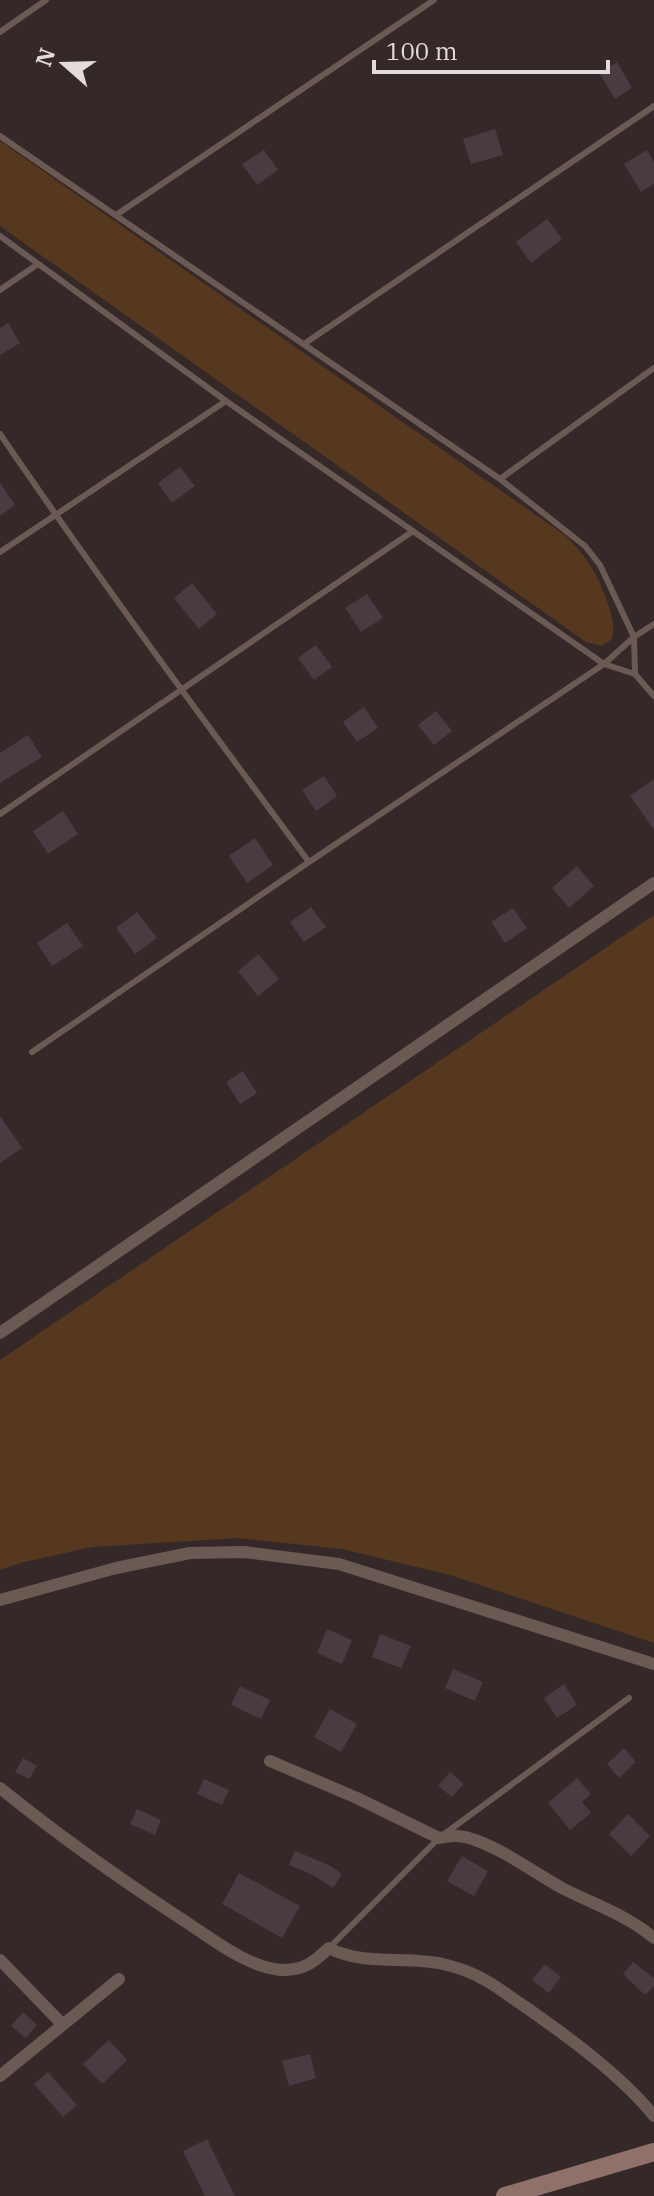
<svg xmlns="http://www.w3.org/2000/svg" width="654" height="2196" font-family="'IBM Plex Serif',serif">
  <style>
    .green { fill: #56381f }
    .building { fill: #483c42 }
    .lines { fill: none; stroke-linecap: round; stroke-linejoin: round }
    .service { stroke: #6b5954; stroke-width: 6 }
    .minor { stroke: #6b5954; stroke-width: 12 }
    .secondary { stroke: #8f7169; stroke-width: 18 }
  </style>
  <rect width="100%" height="100%" fill="#352829"/>
  <!-- green -->
  <path class="green" d="M0,141L566,536C588,559 596,571 607,601C612,616 615,623 612,639L602,646L586,642L0,226Z
    M654,915V1643L450,1575L342,1549L238,1538L92,1547L20,1563L0,1570V1360Z"/>
  <!-- building -->
  <path class="building" d="M617,62L632,88L615,99L599,73Z
    M495,129L503,155L471,164L463,139Z
    M264,150L278,170L257,185L242,164Z
    M647,150L654,162V184L641,192L624,164Z
    M547,219L562,239L531,263L516,242Z
    M8,323L20,343L0,355V328Z
    M180,467L195,486L172,503L158,483Z
    M0,483L15,505L0,516Z
    M192,583L217,614L199,629L174,598Z
    M367,594L383,618L361,632L345,608Z
    M316,645L332,667L314,680L298,658Z
    M364,707L378,728L357,742L343,722Z
    M436,711L452,731L434,745L418,725Z
    M28,735L42,757L0,783V753Z
    M324,776L337,796L316,811L302,790Z
    M654,779V830L630,796Z
    M63,811L78,834L48,854L33,831Z
    M255,838L273,865L247,883L229,856Z
    M577,866L594,886L569,908L552,888Z
    M311,907L326,927L304,942L290,922Z
    M513,908L527,928L505,943L491,922Z
    M137,912L157,938L135,954L116,928Z
    M67,923L83,946L52,966L37,943Z
    M258,954L279,979L258,996L238,971Z
    M243,1071L257,1093L240,1104L226,1082Z
    M0,1116L22,1148L0,1163Z
    M327,1629L352,1640L342,1664L317,1653Z
    M380,1634L411,1646L401,1668L372,1657Z
    M453,1669L483,1682L475,1701L445,1688Z
    M564,1684L577,1705L557,1718L544,1698Z
    M240,1686L270,1700L261,1719L231,1705Z
    M330,1709L357,1724L341,1752L314,1737Z
    M624,1748L636,1762L619,1778L607,1764Z
    M23,1758L37,1766L29,1779L15,1772Z
    M450,1772L464,1784L452,1797L438,1786Z
    M577,1778L591,1794L582,1802L591,1813L570,1830L548,1803Z
    M204,1779L229,1790L222,1805L197,1794Z
    M137,1809L161,1820L155,1835L130,1824Z
    M628,1814L650,1836L631,1856L609,1834Z
    M295,1851L329,1865L342,1874L333,1888L313,1875L289,1865Z
    M462,1856L488,1871L474,1896L447,1881Z
    M239,1873L300,1906L282,1938L222,1904Z
    M633,1962L654,1978V1986L645,1995L623,1974Z
    M545,1964L561,1977L549,1993L532,1980Z
    M23,2012L37,2025L26,2038L11,2026Z
    M109,2040L127,2060L102,2084L83,2064Z
    M310,2054L316,2078L289,2086L282,2061Z
    M48,2072L77,2105L63,2117L34,2084Z
    M207,2139L235,2196H205L183,2151Z"/>
  <g class="lines">
    <!-- service -->
    <path class="service" d="M0,32L46,0
      M0,136L500,479L585,546L600,565L634,637L635,674
      M116,215L434,0
      M0,236L226,401L604,664L635,674L654,696
      M0,290L38,264
      M304,344L654,106
      M0,434C99,579 204,721 309,862
      M500,479L654,368
      M0,552L226,401
      M0,814L413,531
      M32,1052L309,862L604,664L634,637L654,624
      M329,1948L439,1838L629,1698"/>
    <!-- minor -->
    <path class="minor" d="M0,1333L654,883
      M0,1600L116,1568L190,1553L244,1552L339,1564L654,1664
      M270,1761L357,1798L439,1838C452,1835 462,1835 475,1840C506,1851 533,1872 562,1888C593,1904 627,1915 654,1938
      M0,1788C58,1835 120,1879 183,1920C211,1938 252,1971 286,1970C306,1969 315,1961 329,1948C363,1966 406,1956 443,1964C456,1967 471,1972 483,1979C497,1986 510,1997 524,2006C567,2036 621,2075 654,2116
      M0,1960L62,2024
      M0,2076L119,1979"/>
    <!-- secondary -->
    <path class="secondary" d="M505,2196L654,2152"/>
  </g>
  <!-- north arrow -->
  <g transform="translate(64 64) rotate(290)" stroke="#352829" stroke-width="6" paint-order="stroke">
  <path d="M0-6L14 30L0 20L-14 30Z" fill="#e4dbdc"/>
  <text y="-12" font-size="22" font-weight="bold" text-anchor="middle" fill="#e4dbdc">N</text>
  </g>
  <!-- scale -->
  <path d="M374 60v12h234v-12" fill="none" stroke="#e4dbdc" stroke-width="4"/>
  <text x="386" y="60" font-size="24" fill="#e4dbdc" stroke="#352829" stroke-width="6" paint-order="stroke">100 m</text>
</svg>
